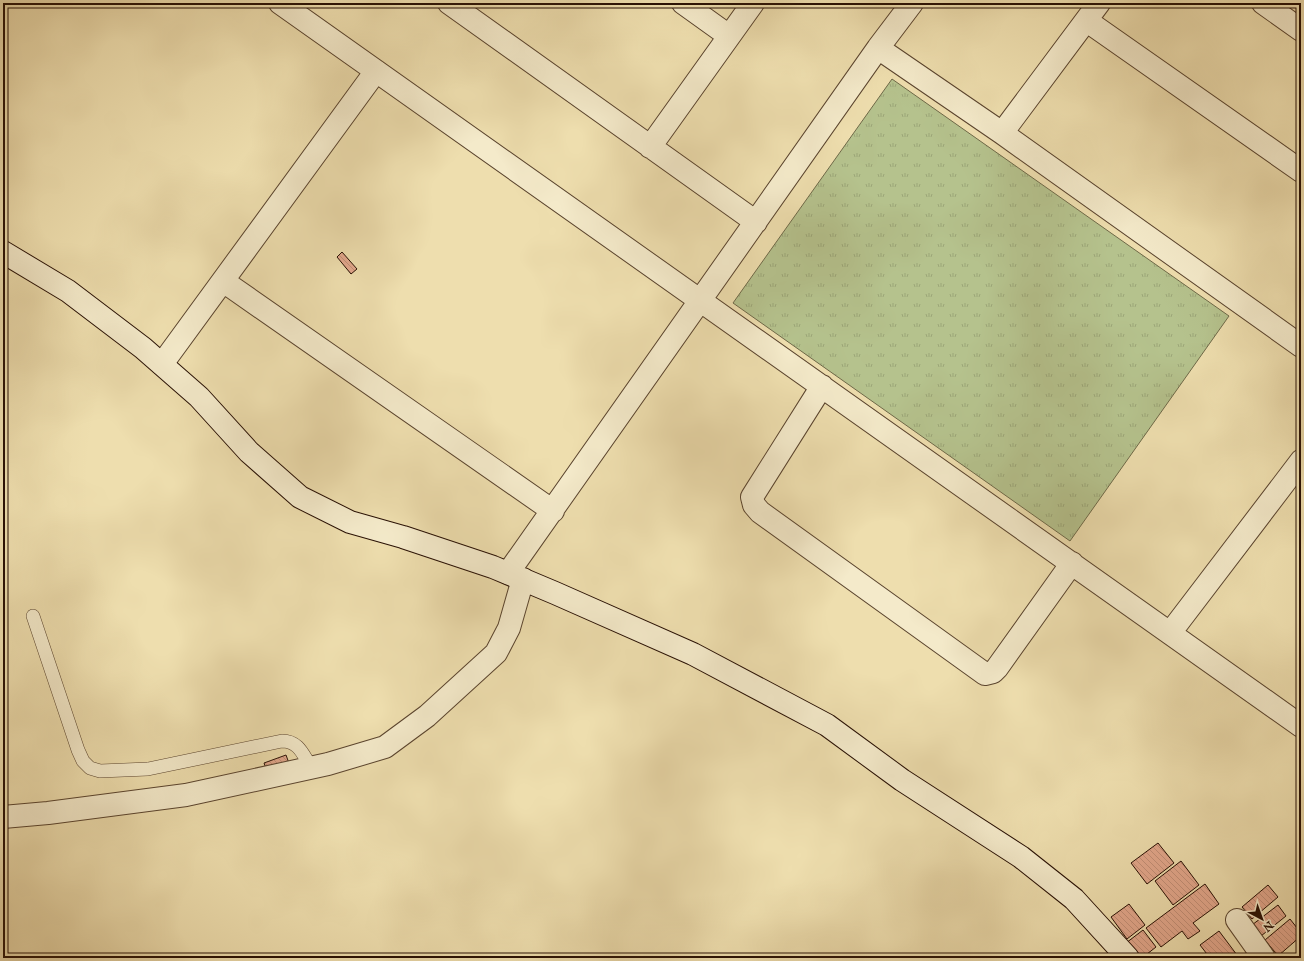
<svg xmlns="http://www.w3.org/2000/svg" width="1304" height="961" font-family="'IM FELL English',serif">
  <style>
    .park { fill: url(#park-tufts); stroke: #6e6948 }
    .building { fill: url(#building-back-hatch); stroke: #281004 }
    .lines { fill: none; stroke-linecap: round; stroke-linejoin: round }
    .lane-casing { stroke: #5a442e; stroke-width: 14 }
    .street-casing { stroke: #5a442e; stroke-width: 24 }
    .secondary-casing { stroke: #281004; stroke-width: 24 }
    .lane { stroke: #f4eaca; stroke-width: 13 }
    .street { stroke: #f4eaca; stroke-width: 22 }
    .secondary { stroke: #f4eaca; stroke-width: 22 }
  </style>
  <defs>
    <pattern id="park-tufts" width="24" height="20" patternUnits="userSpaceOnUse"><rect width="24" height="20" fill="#b5c28d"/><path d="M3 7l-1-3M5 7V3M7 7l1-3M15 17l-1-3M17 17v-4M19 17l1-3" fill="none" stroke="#9ca678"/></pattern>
    <pattern id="building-back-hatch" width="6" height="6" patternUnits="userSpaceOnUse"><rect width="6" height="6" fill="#e3a88d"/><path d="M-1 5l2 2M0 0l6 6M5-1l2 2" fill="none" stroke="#c39078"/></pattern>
  </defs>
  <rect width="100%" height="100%" fill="#eedeae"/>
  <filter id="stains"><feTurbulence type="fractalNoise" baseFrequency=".005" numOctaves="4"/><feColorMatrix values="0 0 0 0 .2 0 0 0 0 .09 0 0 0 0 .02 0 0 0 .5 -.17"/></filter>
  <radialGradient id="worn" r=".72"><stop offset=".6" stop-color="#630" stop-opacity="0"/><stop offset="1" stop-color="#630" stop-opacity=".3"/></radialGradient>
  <!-- park -->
  <path class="park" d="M892,79L1229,316L1070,541L733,303Z"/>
  <!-- building -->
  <path class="building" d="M342,252L357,269L351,274L337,257Z
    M286,755L290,766L268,774L264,763Z
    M1158,843L1174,863L1147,884L1131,863Z
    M1181,861L1199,885L1173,905L1155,881Z
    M1205,884L1219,904L1193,923L1200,931L1188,939L1182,931L1161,947L1146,928Z
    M1268,885L1278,897L1252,919L1242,907Z
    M1129,904L1145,925L1127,939L1111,917Z
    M1278,905L1286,916L1261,936L1252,925Z
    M1290,919L1301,933V936L1278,956L1265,940Z
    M1143,930L1156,947L1142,958H1138L1126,943Z
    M1219,931L1237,955L1233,958H1210L1200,945Z
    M1246,953L1250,958H1239Z"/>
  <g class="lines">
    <!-- lane casing -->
    <g class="lane-casing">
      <path id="lane" d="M33,616L78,750L83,761L90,768L100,771L148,769L282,741C299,741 303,755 311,767"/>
    </g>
    <!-- street casing -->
    <g class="street-casing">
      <path id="street" d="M280,3L1301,726
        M449,3L756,222
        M683,3L729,36
        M1263,3L1301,30
        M1087,21L1301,171
        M878,48L1002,133L1301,346
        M1002,133L1099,3
        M650,147L753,3
        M223,281L553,511
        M162,364L376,71
        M822,386L752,497L754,505L760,512L985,674L993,672L997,668L1072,563
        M508,573L878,48L912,3
        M1170,633L1301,461
        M3,817L48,813L186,795L328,764L385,747L427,716L496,653L509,628L523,579
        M1237,920L1264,958"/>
    </g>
    <!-- secondary casing -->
    <g class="secondary-casing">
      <path id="secondary" d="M3,252L68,291L143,348L199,397L249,452L300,497L350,522L403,537L493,567L555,593L693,654L827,725L902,780L1021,857L1074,899L1128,958"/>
    </g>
    <!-- lane -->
    <use href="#lane" class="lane"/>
    <!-- street -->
    <use href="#street" class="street"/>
    <!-- secondary -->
    <use href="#secondary" class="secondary"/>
  </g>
  <!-- margin -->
  <rect width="1304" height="961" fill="none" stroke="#eedeae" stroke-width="16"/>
  <rect x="4" y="4" width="1296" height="953" fill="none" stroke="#281004" stroke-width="2"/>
  <rect x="8" y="8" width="1288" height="945" fill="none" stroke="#281004"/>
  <!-- north arrow -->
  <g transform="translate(1262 919) rotate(139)" stroke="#f4eaca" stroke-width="3" paint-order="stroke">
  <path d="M0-3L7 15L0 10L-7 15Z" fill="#281004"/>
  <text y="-6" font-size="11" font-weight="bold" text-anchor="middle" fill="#281004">N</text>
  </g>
  <rect width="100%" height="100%" filter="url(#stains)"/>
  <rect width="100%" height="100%" fill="url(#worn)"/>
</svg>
